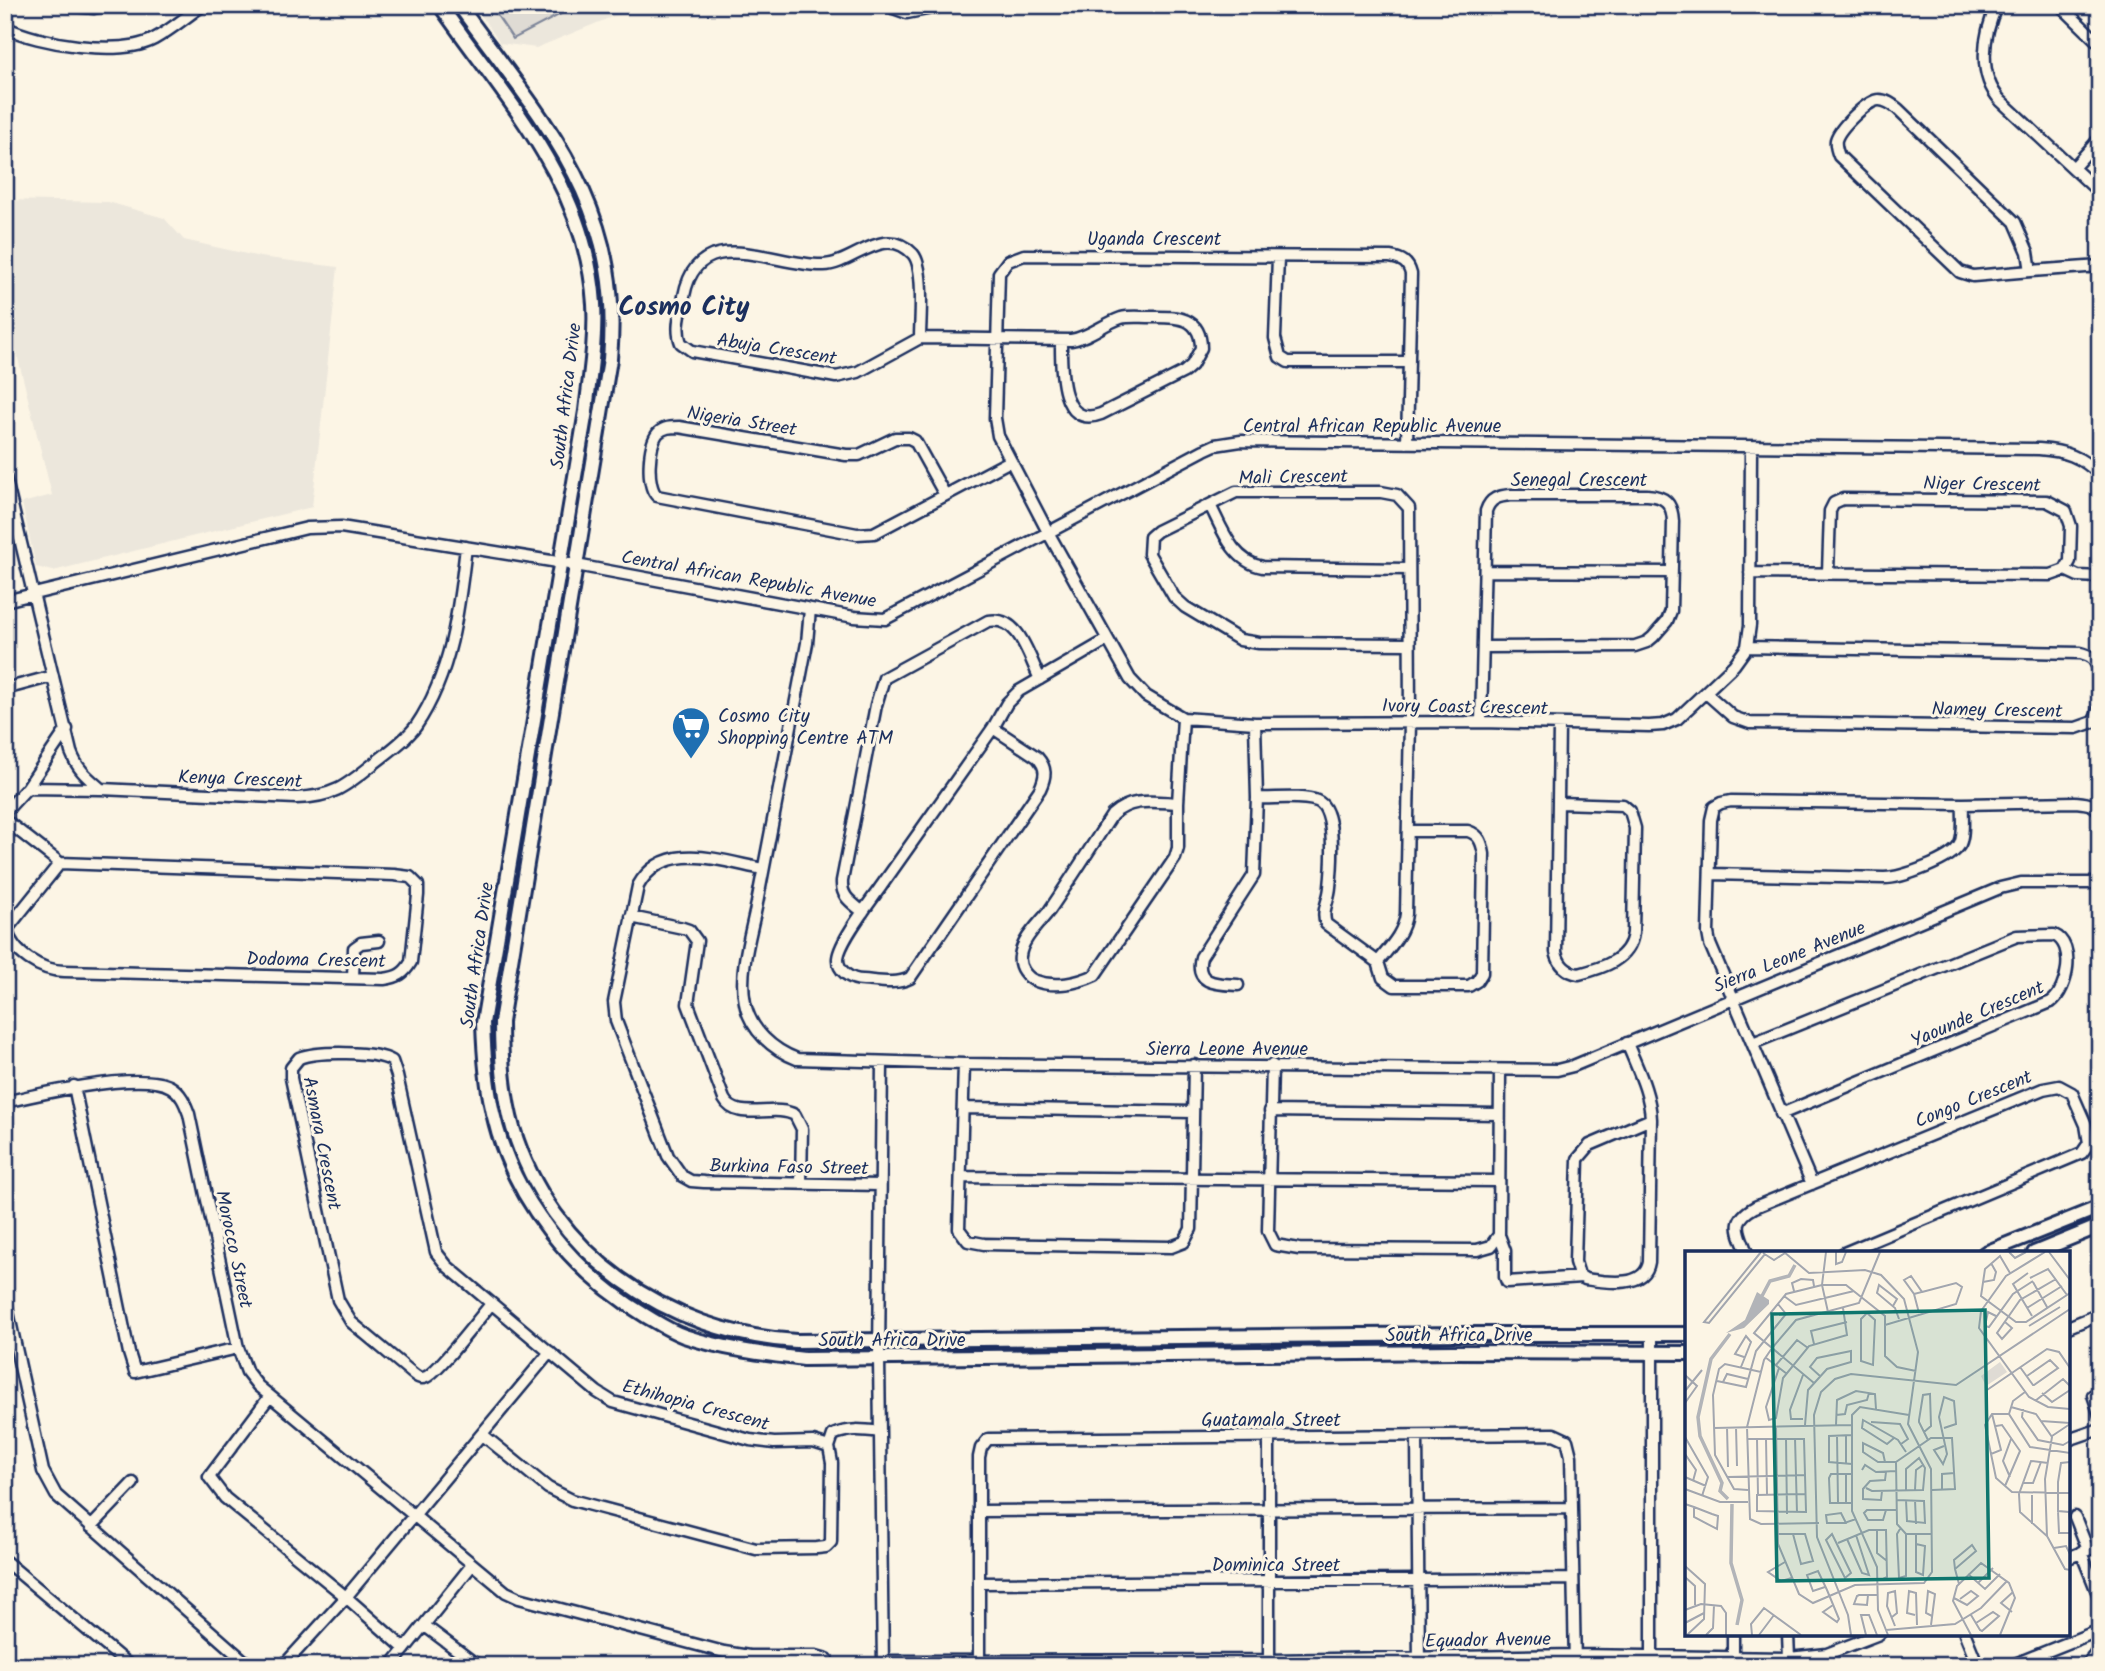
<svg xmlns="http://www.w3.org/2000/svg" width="2105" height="1671" font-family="Kalam,sans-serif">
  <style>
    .built { fill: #ece7dc }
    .grass { fill: #dfdbd4; stroke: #7d8599; stroke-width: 2 }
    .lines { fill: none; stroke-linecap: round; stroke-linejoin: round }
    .minor-casing { stroke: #1b2f5e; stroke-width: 15 }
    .tertiary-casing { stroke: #1b2f5e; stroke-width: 18 }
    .minor { stroke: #fcf5e5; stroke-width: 10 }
    .tertiary { stroke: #fcf5e5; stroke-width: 12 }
    .labels { text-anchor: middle; stroke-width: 6; stroke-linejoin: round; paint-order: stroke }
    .street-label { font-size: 19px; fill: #1b2f5e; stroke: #fcf5e5 }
    .poi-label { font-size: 19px; fill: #1b2f5e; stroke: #fcf5e5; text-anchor: start }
    .district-label { font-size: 26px; font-weight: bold; fill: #1b2f5e; stroke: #fcf5e5 }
    .inset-river { fill: none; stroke: #b2b4b8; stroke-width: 3.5 }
    .inset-road { fill: none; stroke: #a2a6af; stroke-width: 2 }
    .view { fill: #0f766e; fill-opacity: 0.15; stroke: #0f766e; stroke-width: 3.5 }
    .inset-edge { fill: none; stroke: #1b2f5e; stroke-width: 3.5 }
  </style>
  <rect width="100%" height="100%" fill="#fcf5e5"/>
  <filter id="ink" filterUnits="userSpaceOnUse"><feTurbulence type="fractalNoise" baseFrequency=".0143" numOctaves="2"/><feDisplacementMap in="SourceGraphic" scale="14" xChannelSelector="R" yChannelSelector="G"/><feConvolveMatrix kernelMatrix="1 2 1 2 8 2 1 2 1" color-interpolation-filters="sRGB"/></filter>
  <g filter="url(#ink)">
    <!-- built -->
    <path class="built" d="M474,5H662L614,16L536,48L500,43Z
      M5,200L108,202L164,218L184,240L260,257L338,267L312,507L53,571L36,567L22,503L52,495L5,306Z"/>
    <!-- grass -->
    <path class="grass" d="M490,5H578L513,39Z"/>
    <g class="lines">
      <!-- minor casing -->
      <g class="minor-casing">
        <path id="minor" d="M64,5L94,8L108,5
          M885,5L907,13L948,5
          M1997,5C1983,35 1977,75 2001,101L2100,193
          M2060,5L2100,44
          M5,27C38,44 120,57 154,39C171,30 187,16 203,5
          M2074,167L2100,138
          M1278,257L1275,338L1280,357L1288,362H1409
          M2031,271L1973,276L1960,272L1839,156C1837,151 1835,146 1836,140C1839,129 1867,100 1879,100C1887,100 1893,105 1898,109L2015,222L2028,252L2031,271L2100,266
          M920,338C920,319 925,268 913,254C884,223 854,264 824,265C775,267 698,220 684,296C681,311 675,328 681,343L692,351L836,377L858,372L920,338L1071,340C1090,337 1103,324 1121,318C1129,316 1139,317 1148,317C1173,317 1201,314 1201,348L1192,365L1184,372L1101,414C1059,430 1061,365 1061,341
          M1407,443L1411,274C1408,262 1402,259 1390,257L1024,255L1008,261L999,273L995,418L998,436L1049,534L1130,679L1146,696L1183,718L1255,723L1481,722L1649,726L1663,725L1677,719L1734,665L1747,647L1750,625L1751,447
          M5,476L71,752C77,769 87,777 101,789L296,798C332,797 345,787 372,765C387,753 405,741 416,726C452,673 459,608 466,547
          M945,495L915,441L909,438H895L859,455H846L679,427C671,427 664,427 658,433C648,445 646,486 657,496L857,534L874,533L1010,461
          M1210,505C1222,529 1233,562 1263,567L1408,569
          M2065,570L2078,576L2100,577
          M1486,571L1672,572
          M1750,573L2051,575L2065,570L2070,561L2071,526L2066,511L2047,501L1843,499L1834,503L1830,511L1828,573
          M5,601L307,528L341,527L576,565L854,617L885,619L1204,450L1215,445L1241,441L2039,449C2065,451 2081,456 2100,475
          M810,609L807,643C790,728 774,813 758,898C752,931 738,970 745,1003C750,1030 773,1050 797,1059L964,1064L1557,1070L1573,1066L2000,888L2021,883H2100
          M5,689L53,676
          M1706,693L1733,717L1750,723L2076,728L2093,722C2102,709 2104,675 2095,662C2092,656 2087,655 2081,653L1747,647
          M1481,722L1486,511C1490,498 1499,496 1511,495H1647C1665,496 1672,503 1673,521L1671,611L1667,621L1653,637L1647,642L1635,646L1485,647
          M993,728L1037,757C1047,768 1046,776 1040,789L910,978C896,985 878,981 863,980C851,980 837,971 838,958C840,940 871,901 882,885C919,833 956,781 993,728L1007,703L1019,691L1107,640
          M27,788L67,729
          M1257,798C1273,799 1302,795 1317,801C1337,808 1332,868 1330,887C1329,901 1321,911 1326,924L1378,962L1383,978L1394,986H1469L1477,981L1482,973L1484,854C1482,843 1480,835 1468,831H1408
          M1178,803C1154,802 1131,797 1112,815C1091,847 1071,879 1049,911C1039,924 1022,939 1020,956C1018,967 1027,978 1036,981C1055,988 1078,983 1095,975L1175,858L1178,848V803L1183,718
          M1559,803L1623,805L1630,811L1635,828L1633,933C1630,960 1602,968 1579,974C1566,972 1559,965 1556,952L1559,725
          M5,812L27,788L101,789
          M5,820L60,863
          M60,863L394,875L410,877L418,885V895L411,962C404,974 398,977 384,979L64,971C42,971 11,953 7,929Z
          M763,869C721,861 664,839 638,886L614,1002L616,1021L668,1156L682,1176L691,1181L704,1182L880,1185
          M1710,874L1884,878C1901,878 1953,860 1960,844C1965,833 1962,816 1963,804
          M863,912C851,902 841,897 842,881L876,705L884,678L988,621C1019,615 1028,655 1040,679
          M631,917L683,928L689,930L697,941L688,1004L724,1099C737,1123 774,1103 795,1115L802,1129L801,1183
          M1378,962C1390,947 1404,933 1406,914L1410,722L1409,508L1397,495L1381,492H1236L1157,531L1150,537L1149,554L1174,597L1185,607L1240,640L1259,643L1408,644
          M353,978L354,948L361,943L379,941
          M1238,985C1218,984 1194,985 1201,957L1254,875L1257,798L1255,723
          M1627,1043C1637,1068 1650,1092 1651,1119L1649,1262C1645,1289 1606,1282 1585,1279L1579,1275L1575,1262L1578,1159L1590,1145L1651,1119
          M1753,1043L2017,936L2054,935C2076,944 2068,990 2051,1002L1781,1114
          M882,1062L879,1358L883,1666
          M964,1064L959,1229L968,1241L984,1244L1171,1247L1184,1242L1191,1229L1194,1065
          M1272,1065L1268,1231L1275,1245L1299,1249L1477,1250L1491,1246L1499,1235L1500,1070
          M74,1086L129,1353L135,1372L238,1348
          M5,1102C39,1094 143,1070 171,1087C181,1093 185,1103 189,1114L238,1348L247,1372L258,1386L506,1592L519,1598L724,1652L749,1656H816L827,1659L831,1666
          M963,1108L1193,1112
          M1270,1111L1499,1114
          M961,1177L1498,1181
          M1812,1184L1710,944L1708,933L1711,820L1714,807L1721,803L1731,801L1963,804L2075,802C2084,803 2095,803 2100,813
          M1499,1235L1505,1251V1277L1507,1282L1582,1277
          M1747,1253C1739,1231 1730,1221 1755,1207L2043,1089L2059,1086L2072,1093L2086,1125L2089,1143L2082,1153L1844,1253
          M5,1298L43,1471L56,1495L250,1666
          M491,1304C480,1317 438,1372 426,1377C420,1380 416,1376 411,1372L351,1322L338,1300L291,1078V1068L299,1058C317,1051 376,1051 392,1061L397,1076L436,1252L447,1266L597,1392L613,1402L750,1440L774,1443L813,1442L829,1447
          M2068,1327L2100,1314
          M1652,1334V1666
          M2093,1395L2100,1416
          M270,1396L209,1477L225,1498L346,1597L405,1649
          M483,1435L548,1488L572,1500L756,1549L817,1548L826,1547L831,1542L832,1463L829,1447
          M1417,1436L1419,1666
          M1269,1437V1665
          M2068,1440L2100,1429
          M829,1447L833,1435C848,1428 864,1430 880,1432
          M979,1511L1572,1508
          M2075,1517L2088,1550
          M91,1527L133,1483
          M2081,1552L2100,1599
          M2068,1558L2100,1545
          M5,1561L130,1666
          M979,1583L1573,1579
          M425,1626L473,1662L482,1666
          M1733,1634V1658
          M1788,1634L1789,1658
          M1965,1634L1978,1666
          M883,1661L1269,1660L1575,1655L1789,1658L1827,1654L1879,1634
          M283,1666L346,1597L550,1352
          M391,1666L472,1565
          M979,1666V1457L981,1448L988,1439L1554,1434L1567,1440L1571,1456L1575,1666
          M2010,1666L2100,1630
          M2086,1666L2100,1648"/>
      </g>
      <!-- tertiary casing -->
      <g class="tertiary-casing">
        <path id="tertiary" d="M440,5C506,100 586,183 594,304C596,340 590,375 586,411L483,1023C484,1053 486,1083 493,1113C512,1198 572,1272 646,1316C658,1323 670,1331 684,1336C723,1349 763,1354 804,1359L1453,1352L1687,1353
          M459,5C544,123 624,203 610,359L501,1022C501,1057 503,1093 513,1128C551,1255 667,1333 796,1341L1463,1334H1687
          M1985,1253L2100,1207
          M2034,1253L2100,1226"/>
      </g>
      <!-- minor -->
      <use href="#minor" class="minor"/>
      <!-- tertiary -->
      <use href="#tertiary" class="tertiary"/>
    </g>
  </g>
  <!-- icons -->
  <defs>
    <g id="supermarket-pin" transform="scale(2.0125)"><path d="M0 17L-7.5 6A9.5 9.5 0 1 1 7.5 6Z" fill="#1f6fb2" stroke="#fcf5e5"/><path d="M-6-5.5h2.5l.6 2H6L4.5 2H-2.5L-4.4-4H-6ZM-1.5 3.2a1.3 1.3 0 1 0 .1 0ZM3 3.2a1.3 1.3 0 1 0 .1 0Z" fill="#fff"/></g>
  </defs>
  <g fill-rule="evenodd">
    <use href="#supermarket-pin" x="691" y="726"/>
  </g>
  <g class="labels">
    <!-- street labels -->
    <g class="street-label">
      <text x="1154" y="245">Uganda Crescent</text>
      <text transform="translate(777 348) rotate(9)" y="7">Abuja Crescent</text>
      <text transform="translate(565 396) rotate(-83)" y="7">South Africa Drive</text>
      <text transform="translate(742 420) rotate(9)" y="7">Nigeria Street</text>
      <text x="1372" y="432">Central African Republic Avenue</text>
      <text transform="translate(1293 476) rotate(-1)" y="7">Mali Crescent</text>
      <text x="1579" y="486">Senegal Crescent</text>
      <text transform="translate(1982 483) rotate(1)" y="7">Niger Crescent</text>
      <text transform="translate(749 578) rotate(10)" y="7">Central African Republic Avenue</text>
      <text transform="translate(1465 706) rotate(1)" y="7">Ivory Coast Crescent</text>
      <text transform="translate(1997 709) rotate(1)" y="7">Namey Crescent</text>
      <text transform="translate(240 778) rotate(2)" y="7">Kenya Crescent</text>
      <text transform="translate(476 955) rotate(-82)" y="7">South Africa Drive</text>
      <text transform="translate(1789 956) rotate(-22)" y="7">Sierra Leone Avenue</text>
      <text transform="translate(316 959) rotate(1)" y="7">Dodoma Crescent</text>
      <text transform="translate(1977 1013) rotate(-23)" y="7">Yaounde Crescent</text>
      <text x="1227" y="1055">Sierra Leone Avenue</text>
      <text transform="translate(1973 1098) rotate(-22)" y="7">Congo Crescent</text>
      <text transform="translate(323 1143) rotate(79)" y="7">Asmara Crescent</text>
      <text transform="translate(789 1166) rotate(1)" y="7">Burkina Faso Street</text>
      <text transform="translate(235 1249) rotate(78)" y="7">Morocco Street</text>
      <text x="1459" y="1341">South Africa Drive</text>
      <text x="892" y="1346">South Africa Drive</text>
      <text transform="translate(696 1404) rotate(15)" y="7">Ethihopia Crescent</text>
      <text x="1271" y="1426">Guatamala Street</text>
      <text x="1276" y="1571">Dominica Street</text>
      <text transform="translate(1488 1639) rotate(-1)" y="7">Equador Avenue</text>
    </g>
    <!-- poi labels -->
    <g class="poi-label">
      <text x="718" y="722">Cosmo City<tspan x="718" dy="22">Shopping Centre ATM</tspan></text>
    </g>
    <!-- district labels -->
    <g class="district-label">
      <text x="684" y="315">Cosmo City</text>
    </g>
  </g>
  <!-- overview -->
  <g transform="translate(1685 1251)">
    <rect width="385" height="385" fill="#fcf5e5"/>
    <path d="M315,111L322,121L301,135L296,125Z" fill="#dfdbd4"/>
    <path d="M72,41L84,49V53L59,77L41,82L60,69Z" fill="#b2b4b8"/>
    <path class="inset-river" d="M77,45L85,30L104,25L110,14M43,248L35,240L37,232L15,185L13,166L26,108L45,83M47,253L46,312L57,349L52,374"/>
    <path class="inset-road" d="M76,1L19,71L24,72L80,3M141,1L137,34L143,61M151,1V13L157,11L161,1M324,1L330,7L341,1M360,1L321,25L296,60L294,77L344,146L363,156L385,158M364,1L385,29M78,2L89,9L100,2M325,22L315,5L300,18L296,45L331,71H341L385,42M343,22L328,33L347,65M345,27L363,18L382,44M298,31L309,29L311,21L306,12M348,31L362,56M109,40L107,32L116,28L128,29L129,35M229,43L237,41L226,25L219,29L229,43L234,62M99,45L111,54L169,40M208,55L212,48L194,34L192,42L210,57L214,68M342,57L377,35M182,62L190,69L188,114L176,110V68ZM311,65L303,61L300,75L304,76L328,43L348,30M320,71L327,77L317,88L312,82L335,49L371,28M344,75L375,56M129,93L126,80L162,71M80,106L102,123M91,114L112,89L123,97M56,116L66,91L61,85L50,103L59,106M335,116L348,134H349L373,117L365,109L342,125M94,117L81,156L84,169L91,167L98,127L124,95L162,84L158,57M231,120L212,116L200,105V74L271,53L277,36L271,32L237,41M0,124L12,135L0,152M32,130L61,136L71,100L101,63L93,53M38,131L42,123L63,128M129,132L69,82L101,43L137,34H161L200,65V74M302,139L362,98L374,101L385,117M0,140L17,119M340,141L328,150L324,163L345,196L385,202M357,142L367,151L385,139M350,150L378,128L385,135M326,156L351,163L367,186L360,228L362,285L380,318L385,319M338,158L337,166L353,189L378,194L385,190M324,163H307L300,174L311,227L327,241L385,242M151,164L160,163L162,154L182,149L184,142M118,168H106L105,159L118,124M356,170L385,172M186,171L215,173L223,188L216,193M120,174L123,139L142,118L166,111V100L132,107L125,116L135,125M151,174L152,149L171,140L190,143L191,158M91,175L93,293L114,343L128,352L170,334L239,332L247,321L246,218L223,173L233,101L219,48L196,24L180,19L124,22L99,1M311,175L317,174L335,200L320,235M42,176L43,216M51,176L52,215M29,177L167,174M239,181L246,175L245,143L238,144L234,169V171L243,189M152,184L153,252M167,184L144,185V211L167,213M367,185L385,173M0,186L23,226L17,245M101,187L102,263M110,187L112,262M209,187L202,193L177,177L178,169L213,189L221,201M62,188H119L121,260V261L72,260V244L120,243M72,188L73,244M81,188L82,243M259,195L249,199L258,213L262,203L254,166L259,146L269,150L271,173L259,177M0,203L11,219L8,230M306,203L316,199L307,163M200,211L198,202L178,192V201L193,211H211M385,211L376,212L373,231V260L384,261L385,271M161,213V184M177,219L180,214L191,221L211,220M161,223V252M0,226L21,235M42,226L120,224M325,226L318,210L326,188M338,232H348L356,211M181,237L187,240L238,239L240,217L234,207L221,218V240M0,238L35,251H63M63,239L49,238L30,204L28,144L34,118L40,113L76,121M230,239L231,219L238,214M247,239L270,238L267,187H246L211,211L212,273L221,283H247M257,239V223L270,222M197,240L196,249L178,248V238L185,230L200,229L201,221M347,244V273M211,249L239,250L240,272L222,270L221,249M230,249L231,273M167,252H145L144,227L146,223H167M0,253L9,256L27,263L33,265L32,278L9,266V256M201,259L198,269H183L179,262L182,259H211M373,260L374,282H385M134,272L76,273L65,268L62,176L79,109L87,97L111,69L174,52L195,1M161,272L156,262L141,264L142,272H161L162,271L171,268M192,278V302L202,310M215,278L212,283L214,327L221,325V283M93,283H120L128,310L116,313L108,283M147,283L166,322L160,327L141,289ZM231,283V321L238,324L240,295L231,293M363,286L335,261L334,243L346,210L363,212M162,288L177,322L184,324L171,284M153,292L184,279H201L202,326L198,328M369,297L381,295L385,303M100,311L83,321L96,330L107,327M0,315L20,333L19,368L2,384M270,318L269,309L287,294L291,300L270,318L274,333M283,323L300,338L315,323M0,326L10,335V354M293,332L308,317M140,336L128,340L122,324L133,320L142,339L154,368L152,371L138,361L148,354M183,344L182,354L169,353L172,345L174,344H192M269,347L282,354L293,345L286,340L275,348M0,359L16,353L36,355L41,362V384M327,361L316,352L328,341M230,364L222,362L224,340L231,342L232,374M286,364L295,379L297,380L314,365L308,361L291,372M207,366L212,362L210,340L203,342L202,355L210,375M0,372L19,362M246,374L250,343L243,340L241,362L247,365M201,379L270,373L296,357L322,330M21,384L28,377L29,354M67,384L66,373L79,357L116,384M74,384L89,364M166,384L163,364L132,286L129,164L136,141L150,128L166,123L271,134L385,58M181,384L176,364H184L192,384M203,384L193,359L192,316L167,260V164L175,156L224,164M286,384L268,350L272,335L296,312L324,332L330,347L315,384"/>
    <path class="view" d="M300,59L304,327L92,330L87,63Z"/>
    <rect width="385" height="385" class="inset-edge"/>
  </g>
  <!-- margin -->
  <rect width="2105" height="1671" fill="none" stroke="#fcf5e5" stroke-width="28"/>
  <rect x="14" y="14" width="2077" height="1643" fill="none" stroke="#1b2f5e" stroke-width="2.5" filter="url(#ink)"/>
</svg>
